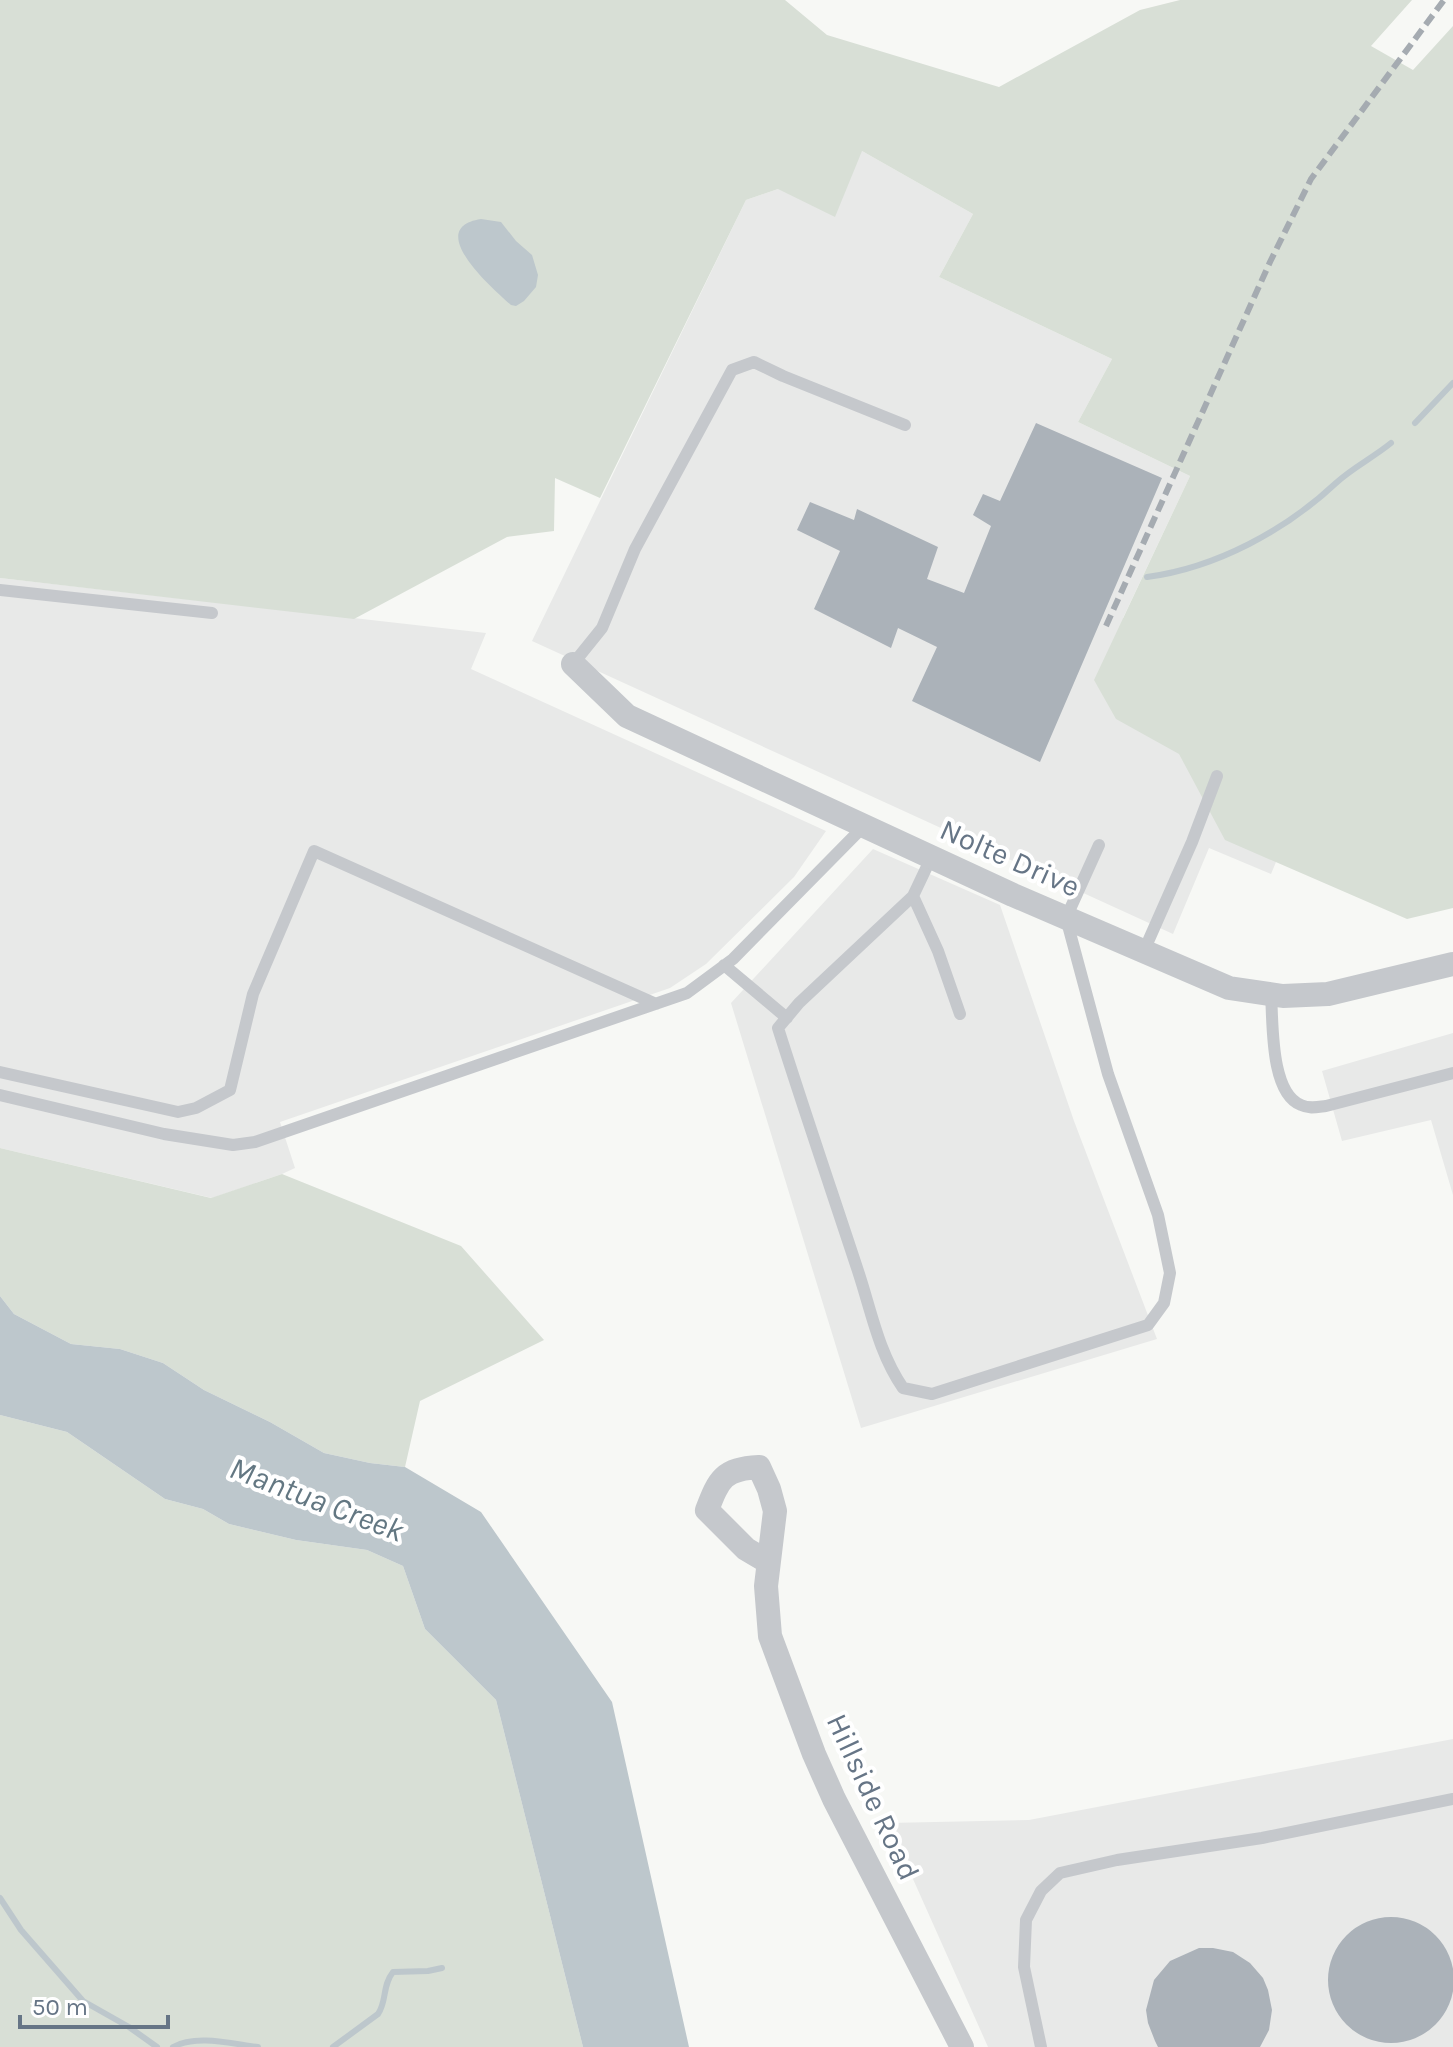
<svg xmlns="http://www.w3.org/2000/svg" width="1453" height="2047" font-family="Karla,sans-serif">
  <style>
    .built { fill: #e8e9e8 }
    .green { fill: #d8dfd6 }
    .water { fill: #bdc7cc }
    .lines { fill: none; stroke-linecap: round; stroke-linejoin: round }
    .stream { stroke: #bdc7cc; stroke-width: 6 }
    .building { fill: #abb2b9 }
    .lane { stroke: #c5c8cc; stroke-width: 12 }
    .street { stroke: #c5c8cc; stroke-width: 24 }
    .rail { stroke: #a5abb1; stroke-width: 6; stroke-dasharray: 12 6; stroke-linecap: butt }
    .labels { text-anchor: middle; stroke-width: 8; stroke-linejoin: round; paint-order: stroke }
    .street-label { font-size: 30px; fill: #667586; stroke: #fff }
    .water-label { font-size: 32px; font-style: italic; fill: #637782; stroke: #fff }
  </style>
  <rect width="100%" height="100%" fill="#f7f8f5"/>
  <!-- built -->
  <path class="built" d="M862,151L973,214L939,277L1112,359L1078,422L1190,476L1123,618L1316,766L1271,874L1209,848L1173,934L532,641L746,200L778,189Z
    M0,578L486,633L471,669L826,831L794,877L706,964L670,988L280,1122L295,1168L282,1174L212,1198L0,1148Z
    M873,849L1000,905L1074,1121L1157,1339L861,1428L731,1003Z
    M1453,1033V1195L1431,1120L1342,1141L1322,1071Z
    M1453,1739V2047H988L888,1823L1029,1820Z"/>
  <!-- green -->
  <path class="green" d="M0,0H785L827,35L999,87L1140,10L1180,0H1412L1371,46L1413,70L1453,26V908L1407,919L1225,840L1179,754L1116,719L1094,680L1190,476L1078,422L1112,359L939,277L973,214L862,151L835,217L778,189L746,200L600,498L555,478L554,531L507,537L354,619L0,578Z
    M0,1148L211,1198L282,1174L461,1246L544,1340L420,1401L405,1467L370,1463L324,1453L270,1422L204,1390L163,1363L120,1349L71,1344L14,1314L0,1296Z
    M0,1415L67,1432L165,1499L203,1509L229,1524L296,1540L367,1550L403,1566L425,1629L496,1700L583,2047H0Z"/>
  <!-- water -->
  <path class="water" d="M481,219L501,222L516,241L532,255L538,275L536,287L524,301L516,306L511,305C492,288 423,228 481,219Z
    M0,1296L14,1314L71,1344L120,1349L163,1363L204,1390L270,1422L324,1453L370,1463L405,1467L481,1512L612,1702L689,2047H583L496,1700L425,1629L403,1566L367,1550L296,1540L229,1524L203,1509L165,1499L67,1432L0,1415Z"/>
  <g class="lines">
    <!-- stream -->
    <path class="stream" d="M1415,423L1453,383
      M1147,577C1216,568 1286,530 1336,483C1352,468 1374,457 1391,443
      M0,1898L21,1930L83,2001L129,2027L157,2047
      M173,2047C196,2034 233,2044 258,2047
      M333,2047L378,2014C387,2001 382,1986 393,1972L428,1971L442,1968"/>
  </g>
  <!-- building -->
  <path class="building" d="M1036,423L1162,478L1040,762L912,701L937,647L898,628L891,648L814,609L840,551L797,530L810,502L854,520L857,509L938,547L927,579L964,593L991,526L973,515L983,494L1000,501Z
    M1328 1980a63 63 0 1 1 126 0a63 63 0 1 1-126 0Z
    M1199,1948H1213L1233,1952L1250,1963L1263,1978L1268,1990L1272,2010L1269,2030L1260,2047H1158L1155,2041L1148,2023L1146,2010L1154,1980L1170,1961Z"/>
  <g class="lines">
    <!-- lane -->
    <path class="lane" d="M0,590L212,613
      M573,664L602,628L635,549L732,370L754,362L783,376L905,425
      M931,858L913,896L799,1003L778,1028C804,1110 832,1192 859,1274C872,1314 879,1353 903,1388L932,1394L1148,1325L1164,1303L1170,1273L1158,1215L1108,1074L1066,918L1099,845
      M913,896L938,951L960,1014
      M1143,953L1192,842L1217,776
      M724,965L787,1018
      M1271,994C1273,1022 1270,1093 1301,1105C1309,1109 1317,1107 1326,1106L1453,1073
      M0,1072L178,1112L196,1108L230,1090L253,994L314,851L656,1004
      M0,1095L164,1134L233,1145L255,1142L687,993L733,959L863,827
      M1041,2047L1024,1967L1026,1920L1041,1891L1060,1873L1117,1860L1262,1838L1453,1799"/>
    <!-- street -->
    <path class="street" d="M573,664L627,716L1013,895L1229,988L1283,996L1328,994L1453,964
      M768,1562L746,1549L707,1510C719,1479 723,1469 759,1467L769,1489L775,1511L766,1586L770,1636L814,1754L834,1799L962,2047"/>
    <!-- rail -->
    <path class="rail" d="M1106,626L1270,262L1311,179L1444,0"/>
  </g>
  <g class="labels">
    <!-- street labels -->
    <g class="street-label">
      <text transform="translate(1010 858) rotate(24)" y="10">Nolte Drive</text>
      <text transform="translate(873 1797) rotate(65)" y="10">Hillside Road</text>
    </g>
    <!-- water labels -->
    <g class="water-label">
      <text transform="translate(317 1499) rotate(21)" y="11">Mantua Creek</text>
    </g>
  </g>
  <!-- scale -->
  <path d="M20 2015v12h148v-12" fill="none" stroke="#667586" stroke-width="4"/>
  <text x="32" y="2015" font-size="24" fill="#667586" stroke="#ffffff" stroke-width="6" paint-order="stroke">50 m</text>
</svg>
